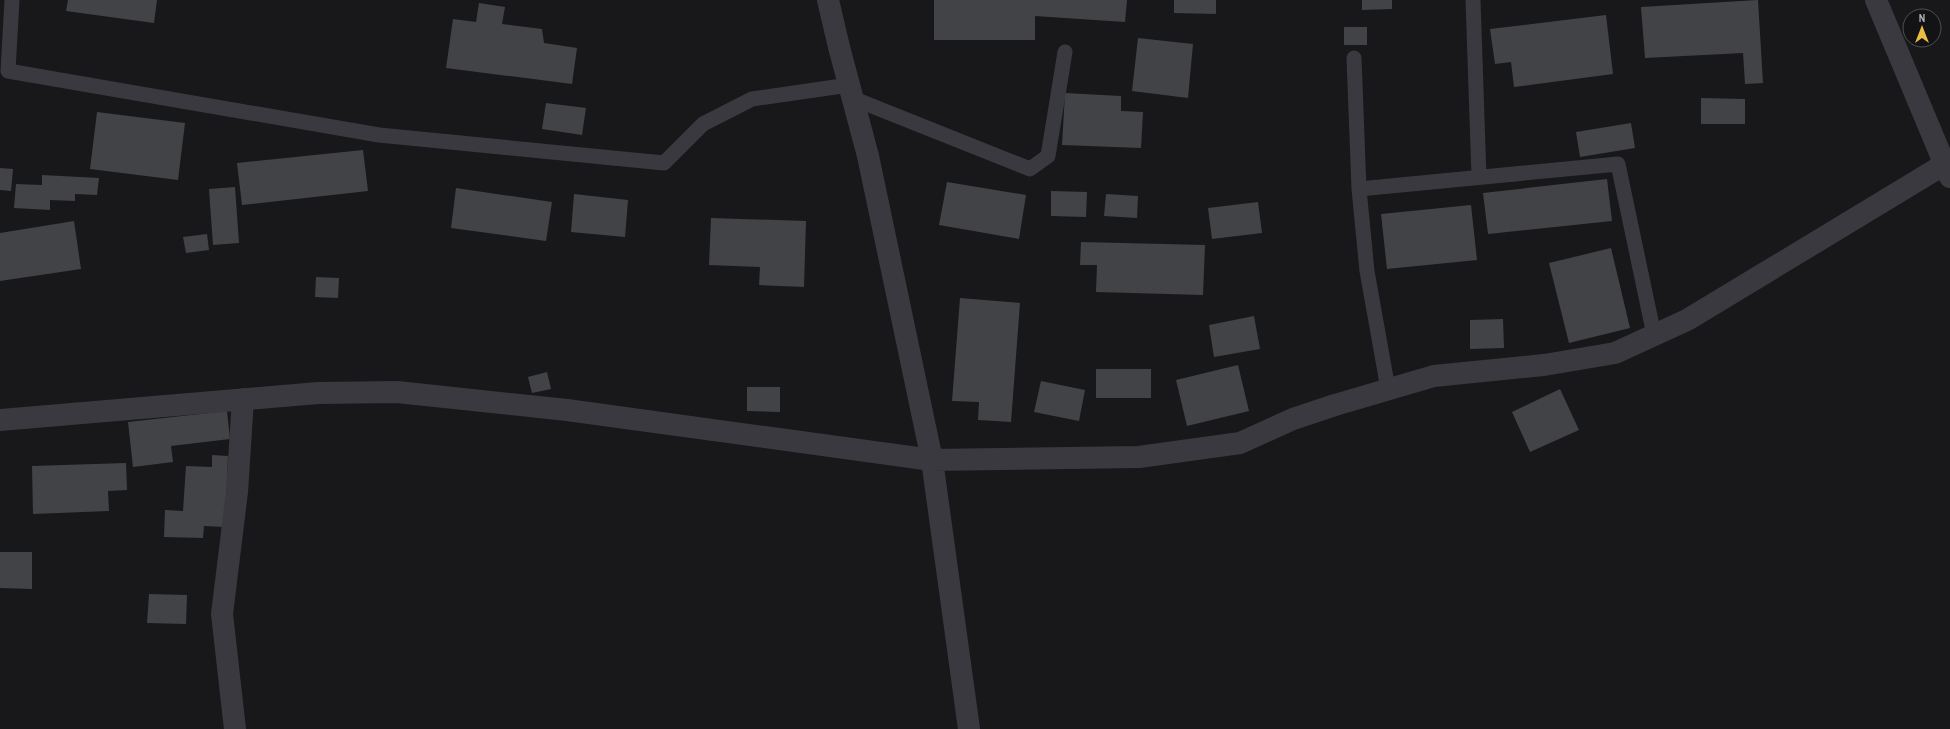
<svg xmlns="http://www.w3.org/2000/svg" width="1950" height="729" font-family="'Archivo Narrow',sans-serif">
  <style>
    .building { fill: #424347 }
    .lines { fill: none; stroke-linecap: round; stroke-linejoin: round }
    .service { stroke: #39393f; stroke-width: 15 }
    .minor { stroke: #39393f; stroke-width: 22 }
  </style>
  <rect width="100%" height="100%" fill="#18181a"/>
  <!-- building -->
  <path class="building" d="M68,0H157L154,23L66,11Z
    M934,0H1127L1125,22L1035,16V40H934Z
    M1174,0H1216V14L1174,13Z
    M1362,0H1392V9L1362,10Z
    M1758,0L1763,83L1745,84L1743,53L1645,58L1641,7Z
    M479,3L505,7L502,24L542,29L544,43L577,48L572,84L446,68L453,19L476,22Z
    M1606,15L1613,74L1514,87L1511,62L1495,64L1490,29Z
    M1344,27H1367V45H1344Z
    M1138,38L1193,44L1188,98L1132,91Z
    M1065,93L1121,96V111L1143,112L1141,148L1062,145Z
    M1701,98L1745,99V124H1701Z
    M546,103L586,108L582,135L542,129Z
    M97,112L185,123L178,180L90,169Z
    M1631,123L1635,148L1580,157L1576,132Z
    M363,150L368,191L242,205L237,163Z
    M0,168L13,169L11,191L0,190Z
    M42,175L99,178L97,195L75,194V201L50,200V210L14,208L16,184L42,185Z
    M1607,179L1612,221L1488,234L1483,193Z
    M947,182L1026,195L1019,239L939,225Z
    M235,187L239,243L213,245L209,189Z
    M456,188L552,202L546,241L451,228Z
    M1051,191L1087,192L1086,217L1051,216Z
    M574,194L628,200L625,237L571,232Z
    M1106,194L1138,196L1137,218L1104,216Z
    M1258,202L1262,233L1212,239L1208,208Z
    M1471,205L1477,260L1387,269L1381,214Z
    M711,218L806,221L804,287L759,285L760,267L709,265Z
    M74,221L81,269L0,281V233Z
    M207,234L209,250L186,253L183,237Z
    M1081,242L1205,245L1203,295L1096,292L1097,265H1080Z
    M1611,248L1630,328L1569,343L1549,263Z
    M316,277L339,278L338,298L315,297Z
    M960,298L1020,303L1011,422L978,420L979,402L952,401Z
    M1254,316L1260,349L1214,357L1209,325Z
    M1503,319L1504,348L1470,349V320Z
    M1238,365L1249,411L1187,426L1176,380Z
    M1096,369H1151V398H1096Z
    M547,372L551,389L532,393L528,377Z
    M1041,381L1085,390L1079,421L1034,412Z
    M747,387H780V412L747,411Z
    M1560,389L1579,430L1530,452L1512,412Z
    M227,411L230,439L171,446L173,462L133,467L128,422Z
    M212,455L228,456L225,527L204,526L203,538L164,537L165,510L183,511L186,466L212,467Z
    M126,463L127,490L108,491L109,511L33,514L32,466Z
    M0,552H32V589L0,588Z
    M149,594L187,595L186,624L147,623Z"/>
  <g class="lines">
    <!-- service -->
    <path class="service" d="M12,0L8,71L379,135L664,163L703,124L752,99L849,85
      M1473,0L1479,177
      M1354,58L1359,189L1367,271L1388,389
      M852,98L1030,169L1048,156L1065,52
      M1359,189L1618,164L1654,335"/>
    <!-- minor -->
    <path class="minor" d="M828,0L839,47L868,156L932,460L969,729
      M1876,0L1950,177
      M0,420L318,393L397,392L567,410L932,460L1139,457L1240,443L1293,419L1335,405L1434,376L1544,365L1615,353L1687,320L1950,161
      M235,729L222,614L237,492L243,399"/>
  </g>
  <!-- north arrow -->
  <g transform="translate(1922 28)"><circle r="19" fill="#131315" stroke="#505157"/>
  <path d="M0-3L7 15L0 10L-7 15Z" fill="#e9be41"/>
  <text y="-6" font-size="11" font-weight="bold" text-anchor="middle" fill="#abaeb9">N</text>
  </g>
</svg>
